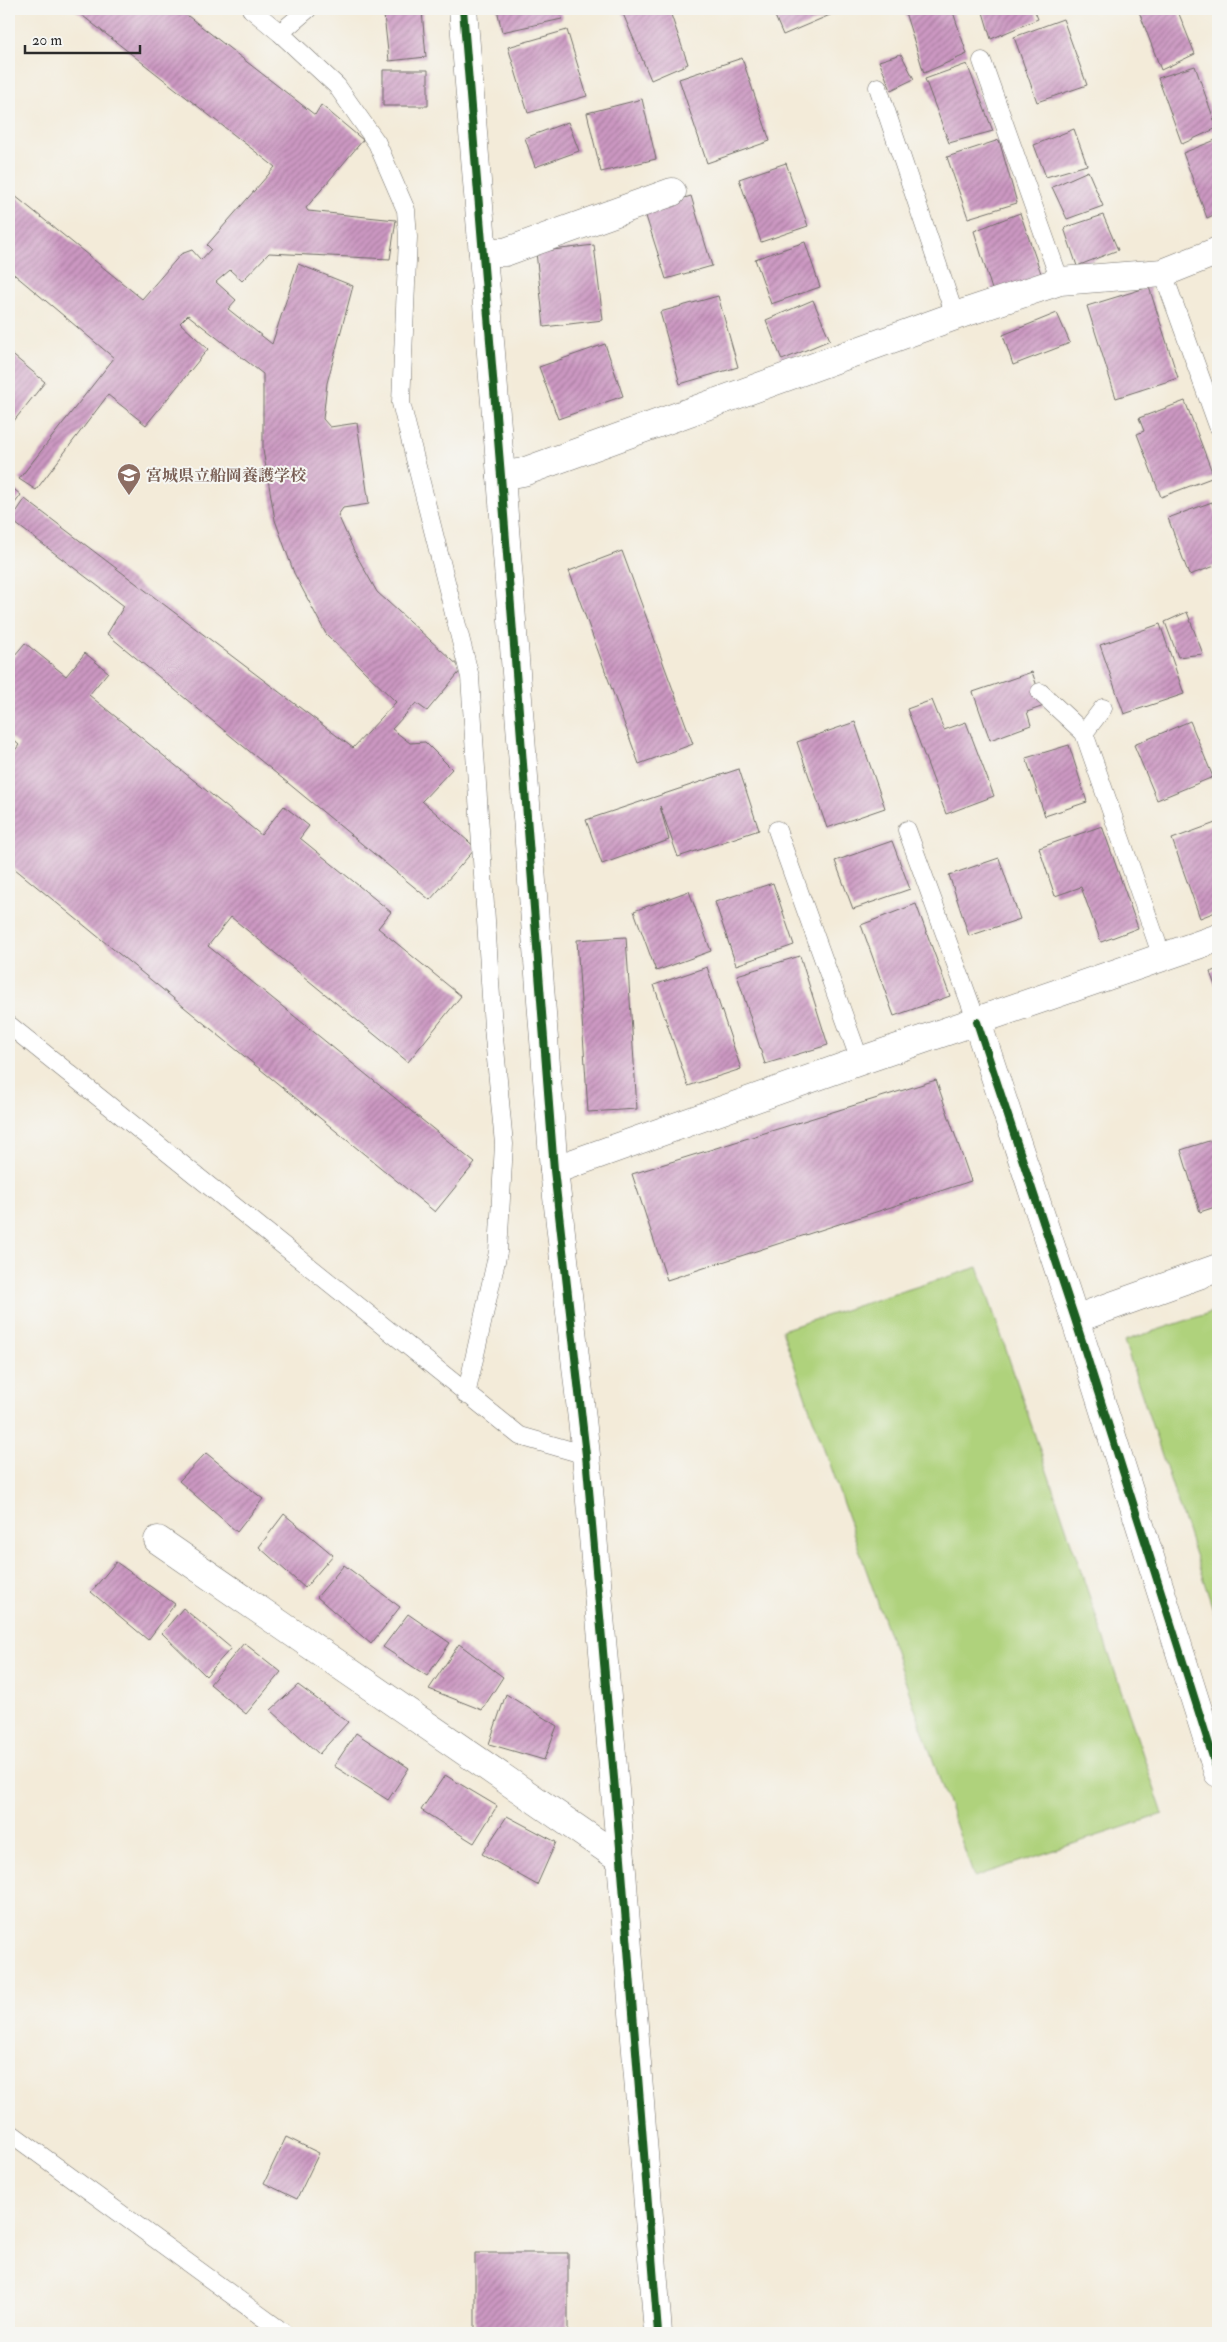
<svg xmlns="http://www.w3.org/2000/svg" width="1227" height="2342" font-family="'IM FELL Double Pica','Noto Serif JP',serif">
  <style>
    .grass { fill: #afd27b; stroke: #6d7e53 }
    .building { fill: url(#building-hatch) }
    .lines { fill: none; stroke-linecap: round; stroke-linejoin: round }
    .service-casing { stroke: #716e68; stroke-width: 19 }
    .minor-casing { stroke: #716e68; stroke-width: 29 }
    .tertiary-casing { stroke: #716e68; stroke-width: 29 }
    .service { stroke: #fff; stroke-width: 18 }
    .minor { stroke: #fff; stroke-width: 28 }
    .tertiary { stroke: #fff; stroke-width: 28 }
    .cycleway-casing { stroke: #f6f6f2; stroke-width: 11 }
    .cycleway { stroke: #1b5e20; stroke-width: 8 }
    .labels { text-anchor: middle; stroke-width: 4; stroke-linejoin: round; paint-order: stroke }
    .education-label { font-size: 16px; font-weight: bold; fill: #785e54; stroke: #f6f6f2; text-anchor: start }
  </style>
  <defs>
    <pattern id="building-hatch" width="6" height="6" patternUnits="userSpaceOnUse" patternTransform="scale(1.25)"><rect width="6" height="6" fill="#cc98c2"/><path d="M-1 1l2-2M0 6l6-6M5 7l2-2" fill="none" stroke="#a67c9e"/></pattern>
  </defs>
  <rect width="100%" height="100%" fill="#f6f6f2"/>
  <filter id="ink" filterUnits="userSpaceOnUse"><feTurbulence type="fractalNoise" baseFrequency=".02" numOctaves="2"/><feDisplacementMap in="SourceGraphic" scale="10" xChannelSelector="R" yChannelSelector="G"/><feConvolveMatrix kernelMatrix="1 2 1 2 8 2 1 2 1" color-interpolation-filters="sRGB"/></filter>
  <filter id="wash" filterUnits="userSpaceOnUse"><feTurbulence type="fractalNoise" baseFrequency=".0096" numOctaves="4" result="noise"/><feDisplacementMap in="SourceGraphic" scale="20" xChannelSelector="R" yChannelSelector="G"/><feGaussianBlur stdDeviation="1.12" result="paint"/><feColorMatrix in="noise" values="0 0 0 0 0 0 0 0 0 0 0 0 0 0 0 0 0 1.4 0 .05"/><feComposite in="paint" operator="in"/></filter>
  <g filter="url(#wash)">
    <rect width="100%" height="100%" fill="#f3ebd9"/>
    <!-- grass -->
    <path class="grass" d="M978,1267L1163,1814L974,1877L782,1330Z
      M1218,1310V1624L1124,1341Z"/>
    <g id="blocks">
      <!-- building -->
      <path class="building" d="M74,9H179L315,115L321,105L363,140L306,208L308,211L396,220L390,259L269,253L242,281L230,270L216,282L236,300L228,309L272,344L298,264L353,286L327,383L323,419L330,427L357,423L369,504L343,508L338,515L354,551L377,592L462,669L427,711L416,703L392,729L410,743L425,742L452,769L422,801L476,848L430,900L107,634L124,606L11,520L25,499L353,748L396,702L326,634L294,573L275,520L263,450V374L188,315L180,323L208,349L146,425L108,395L36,490L19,479L114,358L9,270V191L142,299L181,254L192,250L201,260L211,249L207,245L275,167Z
        M497,9H560L562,19L502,32Z
        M621,9H669L688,64L651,80Z
        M772,9H836L837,12L783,35Z
        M904,9H952L967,54L924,73Z
        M982,9H1034L1038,19L991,39Z
        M1138,9H1177L1195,54L1161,70Z
        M422,11L426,57L389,61L384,15Z
        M1063,19L1087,85L1037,102L1014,37Z
        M567,30L587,96L528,113L508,47Z
        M901,54L914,79L891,90L879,61Z
        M742,58L770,141L707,163L679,79Z
        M967,64L993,131L949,143L925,79Z
        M1195,66L1217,128L1182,144L1158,78Z
        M383,70H428V106H383Z
        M642,99L656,159L601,172L587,113Z
        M568,122L579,151L535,167L525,138Z
        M1074,129L1087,165L1046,177L1034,145Z
        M1218,139V213L1207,218L1183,153Z
        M999,140L1017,203L968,218L947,157Z
        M786,163L808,226L761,242L739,179Z
        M1088,171L1103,206L1067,219L1052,187Z
        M691,196L712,266L666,279L644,210Z
        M1020,213L1042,276L994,296L974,231Z
        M1103,215L1118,250L1077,266L1064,228Z
        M805,242L820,287L771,304L755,259Z
        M594,245L603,320L544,327L536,252Z
        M1149,287L1178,378L1116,398L1087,306Z
        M718,296L738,367L680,384L660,312Z
        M813,300L830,340L782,360L766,320Z
        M1057,313L1070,343L1013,365L1003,335Z
        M605,344L623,396L558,419L539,367Z
        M9,352L45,382L9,427Z
        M1185,401L1214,477L1161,497L1137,434L1144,431L1139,418Z
        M9,485L21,495L9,511Z
        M1212,502L1218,519V565L1189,575L1168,518Z
        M622,551L693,744L639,764L569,571Z
        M1187,612L1203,654L1178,657L1165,622Z
        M1160,624L1184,694L1124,714L1100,645Z
        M25,643L66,676L85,653L108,672L89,695L261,835L284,806L309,826L300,838L391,912L378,928L461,996L408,1062L231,917L208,946L475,1163L435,1212L9,864V758L19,745L9,736V662Z
        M1032,672L1044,706L1027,712L1031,725L990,740L973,692Z
        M932,700L944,730L966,722L994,796L946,814L907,709Z
        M1190,721L1213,777L1157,800L1134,745Z
        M855,722L885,808L827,828L797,742Z
        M1069,745L1087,802L1045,816L1026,758Z
        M739,769L759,830L678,857L660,806L669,840L602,864L586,820Z
        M1218,822V911L1200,918L1172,839Z
        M1102,826L1138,928L1101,942L1081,887L1055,896L1039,848Z
        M892,841L910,889L853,909L835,861Z
        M999,858L1020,919L969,936L949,875Z
        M773,883L794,945L736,965L715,902Z
        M689,891L711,951L656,971L634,911Z
        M916,904L950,996L894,1016L861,925Z
        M626,937L637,1109L588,1112L577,940Z
        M800,956L828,1045L765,1064L737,975Z
        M707,967L741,1069L688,1086L654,985Z
        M1218,969V994L1210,972Z
        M936,1080L971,1181L667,1280L632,1174Z
        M1218,1138V1206L1200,1212L1181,1150Z
        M206,1453L263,1499L237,1532L179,1481Z
        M284,1514L333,1555L305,1588L259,1547Z
        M116,1562L175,1604L148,1640L91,1592Z
        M344,1565L400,1607L371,1644L317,1597Z
        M183,1608L231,1648L206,1676L162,1633Z
        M408,1614L450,1643L427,1676L383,1647Z
        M244,1643L281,1672L246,1714L210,1684Z
        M459,1644L503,1677L482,1710L429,1689Z
        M298,1685L348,1722L319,1754L271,1710Z
        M506,1694L557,1726L544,1760L489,1744Z
        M356,1733L409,1768L388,1800L334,1766Z
        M445,1775L497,1806L474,1843L421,1810Z
        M507,1816L556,1842L537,1885L482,1854Z
        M286,2137L319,2153L297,2199L264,2183Z
        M475,2253H568V2333H475Z"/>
    </g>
  </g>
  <g filter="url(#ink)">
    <use href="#blocks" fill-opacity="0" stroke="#716e68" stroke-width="1"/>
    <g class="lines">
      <!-- service casing -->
      <g class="service-casing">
        <path id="service" d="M251,9L280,33L308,9
          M280,33L337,86L377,143L406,210L408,237L401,403L470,677L493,1027L504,1144L498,1252L466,1395
          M982,61L1060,281
          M878,87L955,316
          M1163,273L1218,426
          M1040,692L1084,733
          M1103,708L1084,733L1162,957
          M777,830L860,1061
          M907,830L977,1022
          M9,1025L520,1436L586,1455
          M9,2132L284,2333"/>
      </g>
      <!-- minor casing -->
      <g class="minor-casing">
        <path id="minor" d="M483,252H505L672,192
          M501,476L523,472L955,316L1060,281L1163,273L1218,251
          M977,1022L1075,1319L1218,1773
          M554,1170L860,1061L1218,938
          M1075,1319L1218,1268
          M158,1540L621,1859"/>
      </g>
      <!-- tertiary casing -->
      <g class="tertiary-casing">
        <path id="tertiary" d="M463,9L501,476L554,1170L586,1455L621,1859L658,2333"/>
      </g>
      <!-- service -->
      <use href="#service" class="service"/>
      <!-- minor -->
      <use href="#minor" class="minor"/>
      <!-- tertiary -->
      <use href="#tertiary" class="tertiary"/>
      <!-- cycleway casing -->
      <g class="cycleway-casing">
        <path id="cycleway" d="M463,9L501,476L554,1170L586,1455L621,1859L658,2333
          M977,1022L1075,1319L1218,1773"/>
      </g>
      <!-- cycleway -->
      <use href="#cycleway" class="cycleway"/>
    </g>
  </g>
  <!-- icons -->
  <defs>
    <g id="school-pin" transform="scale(1.25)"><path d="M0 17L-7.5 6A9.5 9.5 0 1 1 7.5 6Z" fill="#8d6e63" stroke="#f6f6f2"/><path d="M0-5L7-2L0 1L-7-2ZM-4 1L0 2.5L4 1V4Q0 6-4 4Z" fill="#fff"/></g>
  </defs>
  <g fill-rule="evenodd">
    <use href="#school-pin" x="129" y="475"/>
  </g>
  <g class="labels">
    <!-- education labels -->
    <g class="education-label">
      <text x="146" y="481">宮城県立船岡養護学校</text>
    </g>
  </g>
  <!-- margin -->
  <rect width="1227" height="2342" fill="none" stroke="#f6f6f2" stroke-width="30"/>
  <!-- scale -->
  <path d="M25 45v8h115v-8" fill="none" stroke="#2b2b2b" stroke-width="2.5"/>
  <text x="32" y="45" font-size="15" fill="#2b2b2b" stroke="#f6f6f2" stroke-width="4" paint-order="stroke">20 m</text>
</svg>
